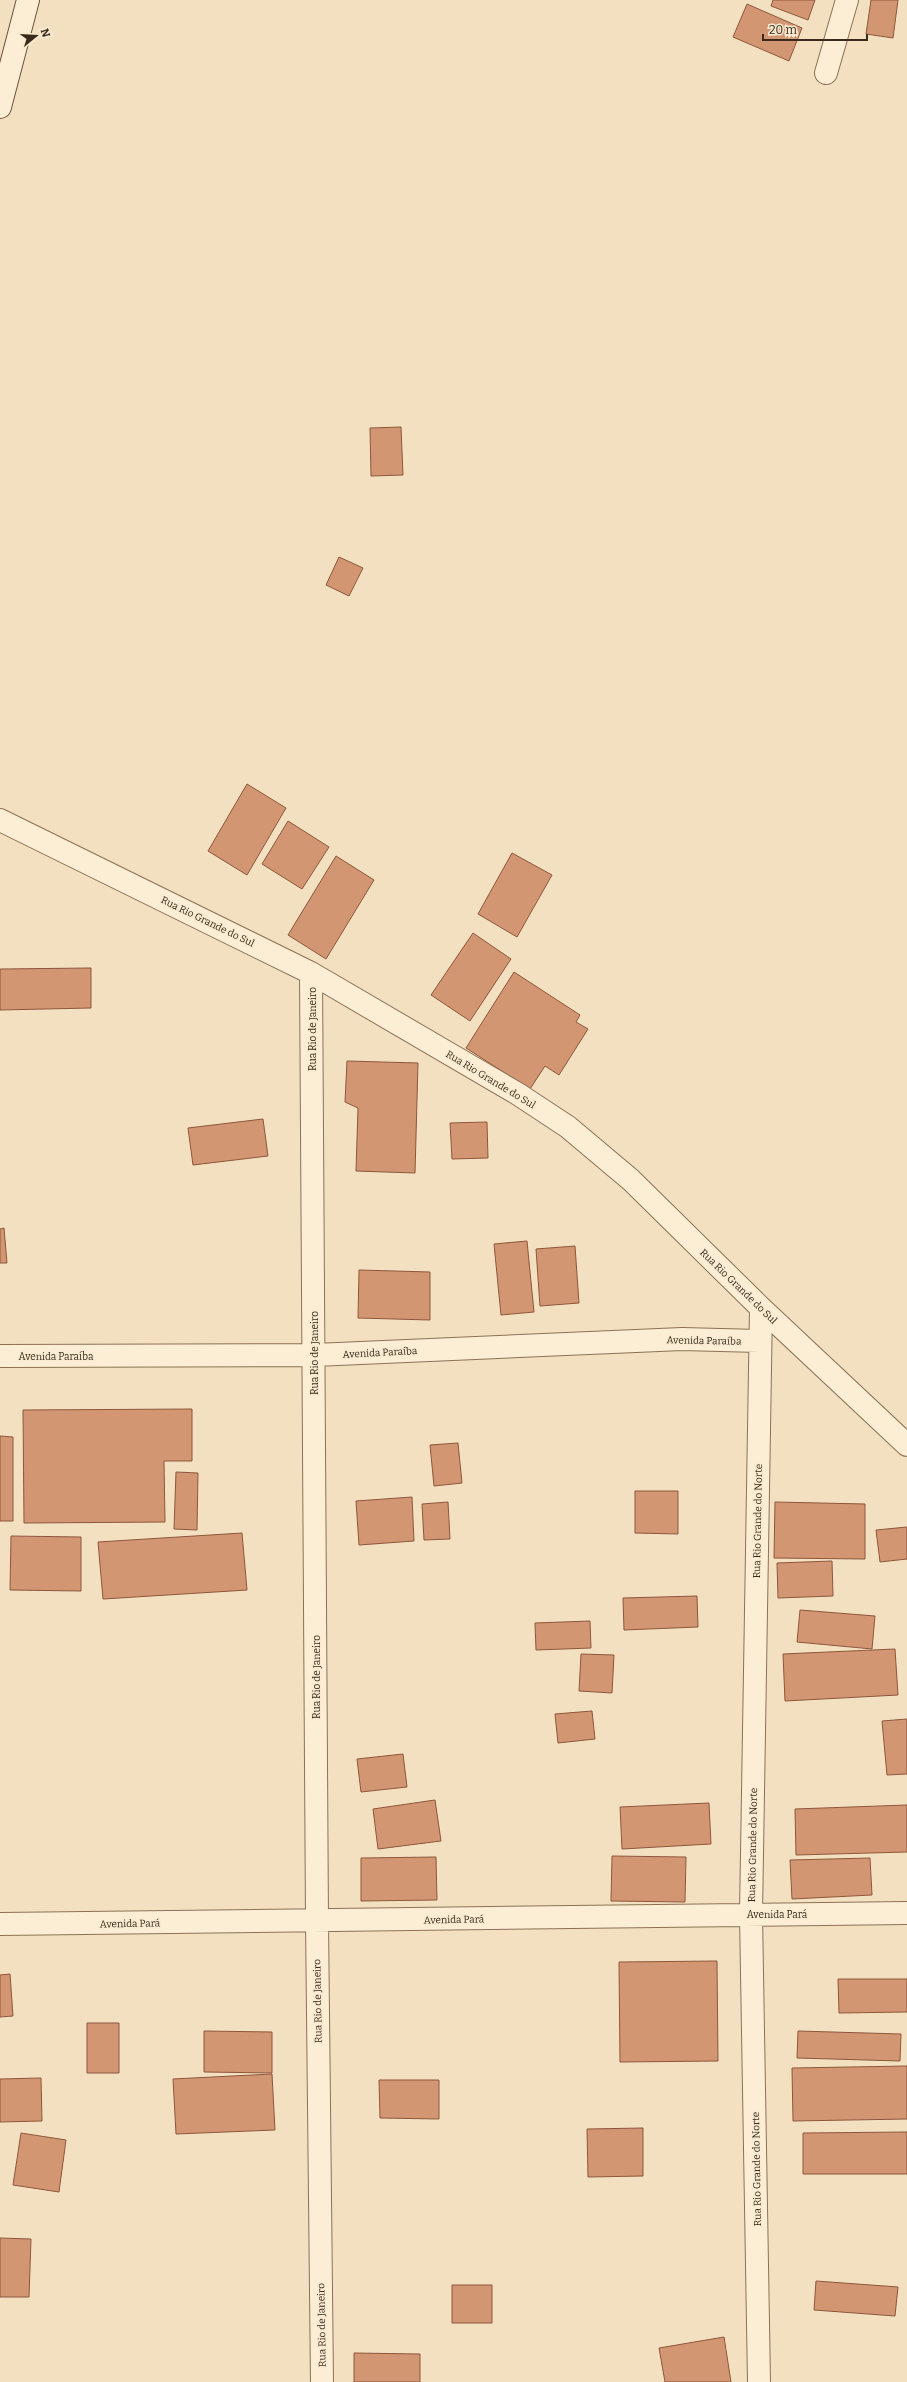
<svg xmlns="http://www.w3.org/2000/svg" width="907" height="2382" font-family="Bitter,serif">
  <style>
    .building { fill: #d39673; stroke: #8e573a }
    .lines { fill: none; stroke-linecap: round; stroke-linejoin: round }
    .street-casing { stroke: #8d7157; stroke-width: 24 }
    .secondary-casing { stroke: #6e513a; stroke-width: 24 }
    .street { stroke: #fbeed5; stroke-width: 22 }
    .secondary { stroke: #fbeed5; stroke-width: 22 }
    .labels { text-anchor: middle; stroke-width: 3; stroke-linejoin: round; paint-order: stroke }
    .street-label { font-size: 10px; fill: #3b2a1c; stroke: #f8ebd1 }
  </style>
  <rect width="100%" height="100%" fill="#f2e0c1"/>
  <!-- building -->
  <path class="building" d="M773,0H815L808,20L771,6Z
    M871,0H898L893,38L866,34Z
    M747,4L802,28L789,61L733,37Z
    M401,427L403,475L371,476L370,428Z
    M339,557L363,568L349,596L326,585Z
    M247,784L286,808L247,875L208,851Z
    M288,821L329,847L302,889L262,864Z
    M512,853L552,875L517,937L478,914Z
    M336,856L374,880L326,959L288,935Z
    M473,933L511,959L470,1021L431,995Z
    M91,968V1008L0,1010V969Z
    M514,972L580,1015L576,1022L588,1029L559,1075L545,1066L530,1089L466,1048Z
    M347,1061L418,1063L415,1173L356,1171L358,1108L345,1102Z
    M263,1119L268,1156L193,1165L188,1128Z
    M487,1122L488,1158L452,1159L450,1123Z
    M4,1228L7,1263H0V1229Z
    M527,1241L534,1312L501,1315L494,1244Z
    M575,1246L579,1303L540,1306L536,1249Z
    M359,1270L430,1272V1320L358,1318Z
    M192,1409V1461H164L165,1522L24,1523L23,1410Z
    M0,1436L13,1437V1521H0Z
    M458,1443L462,1483L434,1486L430,1445Z
    M176,1472L198,1473L197,1530L174,1529Z
    M635,1491H678V1534L635,1533Z
    M412,1497L414,1541L359,1545L356,1501Z
    M448,1502L450,1539L424,1540L422,1504Z
    M775,1502L865,1504V1559L774,1558Z
    M907,1527V1559L880,1562L876,1530Z
    M242,1533L247,1590L103,1599L98,1542Z
    M11,1536L81,1537V1591L10,1590Z
    M832,1561L833,1596L778,1598L777,1563Z
    M697,1596L698,1627L624,1630L623,1598Z
    M800,1610L875,1616L872,1649L797,1642Z
    M590,1621L591,1648L536,1650L535,1623Z
    M895,1649L898,1695L785,1701L783,1654Z
    M581,1654L614,1655L612,1693L579,1691Z
    M592,1711L595,1739L558,1743L555,1714Z
    M907,1719V1774L887,1775L882,1721Z
    M403,1754L407,1787L361,1792L357,1759Z
    M435,1800L441,1841L378,1849L373,1809Z
    M709,1803L711,1844L622,1849L620,1807Z
    M907,1805V1852L796,1855L795,1809Z
    M612,1856L686,1857L685,1902L611,1901Z
    M436,1857L437,1900L361,1901V1858Z
    M870,1858L872,1895L792,1899L790,1860Z
    M717,1961L718,2061L620,2062L619,1962Z
    M10,1974L13,2016L0,2017V1975Z
    M838,1979H907V2012L839,2013Z
    M87,2023H119V2073H87Z
    M204,2031L272,2032V2073L204,2072Z
    M798,2031L901,2034L900,2061L797,2058Z
    M907,2066V2119L793,2121L792,2068Z
    M272,2074L275,2130L176,2134L173,2079Z
    M41,2078L42,2121L0,2122V2079Z
    M379,2080H439V2119L380,2118Z
    M643,2128V2176L588,2177L587,2129Z
    M907,2132V2174H803V2133Z
    M21,2133L66,2140L59,2192L13,2185Z
    M0,2238L31,2239L29,2297H0Z
    M816,2281L898,2287L895,2316L814,2310Z
    M452,2285H492V2323H452Z
    M724,2337L731,2382H665L659,2348Z
    M354,2353L420,2354V2382H354Z"/>
  <g class="lines">
    <!-- street casing -->
    <g class="street-casing">
      <path id="street" d="M826,73L847,0
        M0,820L311,973L518,1094L568,1127L631,1180L761,1308L907,1445
        M311,973L317,1921L322,2382
        M0,1356L315,1355L682,1339L759,1341
        M0,1924L907,1913
        M759,2382L751,1914L761,1308"/>
    </g>
    <!-- secondary casing -->
    <g class="secondary-casing">
      <path id="secondary" d="M0,107L28,0"/>
    </g>
    <!-- street -->
    <use href="#street" class="street"/>
    <!-- secondary -->
    <use href="#secondary" class="secondary"/>
  </g>
  <g class="labels">
    <!-- street labels -->
    <g class="street-label">
      <text transform="translate(208 921) rotate(26)" y="4">Rua Rio Grande do Sul</text>
      <text transform="translate(312 1029) rotate(-90)" y="4">Rua Rio de Janeiro</text>
      <text transform="translate(491 1079) rotate(31)" y="4">Rua Rio Grande do Sul</text>
      <text transform="translate(739 1286) rotate(44)" y="4">Rua Rio Grande do Sul</text>
      <text transform="translate(704 1340) rotate(1)" y="4">Avenida Paraíba</text>
      <text transform="translate(380 1352) rotate(-3)" y="4">Avenida Paraíba</text>
      <text transform="translate(314 1353) rotate(-90)" y="4">Rua Rio de Janeiro</text>
      <text x="56" y="1360">Avenida Paraíba</text>
      <text transform="translate(757 1521) rotate(-89)" y="4">Rua Rio Grande do Norte</text>
      <text transform="translate(316 1677) rotate(-90)" y="4">Rua Rio de Janeiro</text>
      <text transform="translate(752 1845) rotate(-89)" y="4">Rua Rio Grande do Norte</text>
      <text x="777" y="1918">Avenida Pará</text>
      <text transform="translate(454 1919) rotate(-1)" y="4">Avenida Pará</text>
      <text transform="translate(130 1923) rotate(-1)" y="4">Avenida Pará</text>
      <text transform="translate(317 2001) rotate(-91)" y="4">Rua Rio de Janeiro</text>
      <text transform="translate(756 2169) rotate(-91)" y="4">Rua Rio Grande do Norte</text>
      <text transform="translate(321 2325) rotate(-91)" y="4">Rua Rio de Janeiro</text>
    </g>
  </g>
  <!-- north arrow -->
  <g transform="translate(36 36) rotate(72)" stroke="#f8ebd1" stroke-width="3" paint-order="stroke">
  <path d="M0-3L7 15L0 10L-7 15Z" fill="#3b2a1c"/>
  <text y="-6" font-size="11" font-weight="bold" text-anchor="middle" fill="#3b2a1c">N</text>
  </g>
  <!-- scale -->
  <path d="M763 34v6h104v-6" fill="none" stroke="#3b2a1c" stroke-width="2"/>
  <text x="769" y="34" font-size="12" fill="#3b2a1c" stroke="#f8ebd1" stroke-width="3" paint-order="stroke">20 m</text>
</svg>
